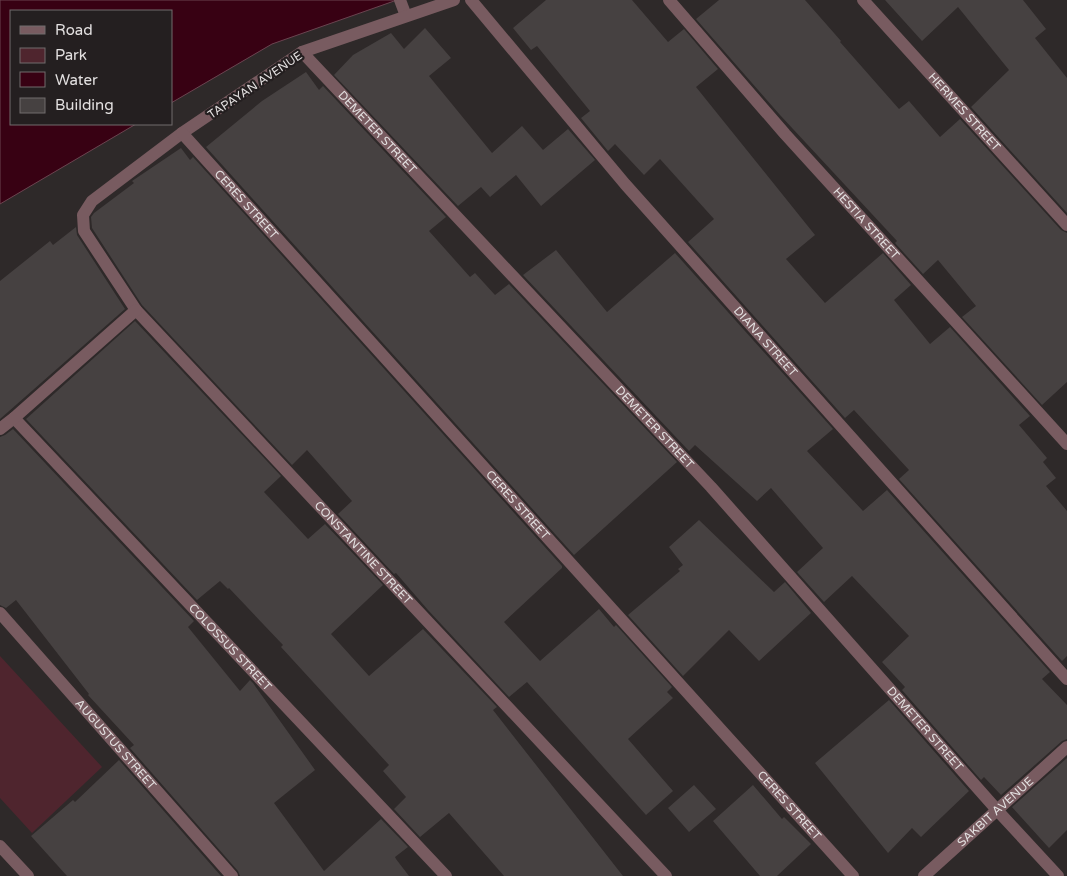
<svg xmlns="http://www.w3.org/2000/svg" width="1067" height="876" font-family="'Varela Round',sans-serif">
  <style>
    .green { fill: #4f252e }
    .water { fill: #380113; stroke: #6b4450 }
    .building { fill: #464141 }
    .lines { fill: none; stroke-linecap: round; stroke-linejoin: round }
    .lane { stroke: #785b60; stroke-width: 12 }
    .street { stroke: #785b60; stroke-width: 12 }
    .labels { text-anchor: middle; stroke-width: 4.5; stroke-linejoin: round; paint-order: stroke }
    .street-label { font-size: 12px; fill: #e3e0e0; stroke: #241f20 }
  </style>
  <rect width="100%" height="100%" fill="#2e2929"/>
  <!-- green -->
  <path class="green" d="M0,656L102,767L32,833L0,798Z"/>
  <!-- water -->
  <path class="water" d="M0,0H397L272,44L171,103V11H11V124H136L0,204Z"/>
  <!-- building -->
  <path class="building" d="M546,0H632L668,42L684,29L718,69L696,87L815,235L786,259L825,303L883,253L911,285L894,300L930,344L950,327L1030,416L1019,425L1047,458L1043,462L1056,478L1046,486L1067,511V656L1062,661L899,479L909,470L854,410L845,418L688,242L714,219L660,159L644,175L615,144L608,151L581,118L590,111L537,46L531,50L513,28Z
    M719,0H805L841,41L840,42L899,109L909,101L940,137L960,119L1061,230L1067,233V382L1042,405L962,317L976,306L938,260L923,274L895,243L897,241L780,115L696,19Z
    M885,0H1023L1046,29L1035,38L1067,78V213L971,107L1009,70L958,7L922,41Z
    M425,28L451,58L429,76L492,153L522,126L543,150L568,129L595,160L541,206L516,175L490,197L481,187L458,206L334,75L353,55L391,33L404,49Z
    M306,72L319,90L323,86L446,217L429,231L470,277L475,273L495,295L509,284L677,462L574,555L206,147L262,101Z
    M181,148L190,160L193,157L562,566V568L504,622L540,661L599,609L614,627L616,625L672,687L667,692L673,698L628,739L673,791L646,815L527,682L509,697L428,610L396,573L394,574L338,514L352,501L307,450L292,465L142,305L92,228L91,217L94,213L134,183L132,181Z
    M76,227L77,235L125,309L0,419V281L50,241L53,245Z
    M556,250L607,312L675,253L833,429L807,451L863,511L887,490L1050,672L1042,679L1067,705V739L1062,741L1001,795L984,777L981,780L902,690L905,687L882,662L909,636L852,576L824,602L797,572L823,548L771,488L757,501L695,445L689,451L523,275Z
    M135,321L281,476L264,492L308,539L325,524L383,585L331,634L369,676L423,629L497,707L493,710L623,876H504L449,813L420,837L394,809L406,797L383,771L389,765L281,647L283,645L229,588L228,589L220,581L197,600L26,419Z
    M13,429L194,621L188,627L240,691L250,680L253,683L315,770L274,803L324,871L381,819L408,847L395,857L396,859L409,876H240L238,871L130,748L134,745L88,695L89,694L16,600L6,608L0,605V437L5,435Z
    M699,520L774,592L785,582L811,613L759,661L729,630L683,676L628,615L680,571L678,569L683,565L669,547Z
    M889,700L969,791L921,837L912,828L888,853L815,763Z
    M1067,758V830L1049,848L1012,807Z
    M119,760L221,876H67L31,836L73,800L75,802Z
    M694,785L716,809L689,832L668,808Z
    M753,785L782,819L784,817L811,844L777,876H760L713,821Z"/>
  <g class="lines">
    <!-- lane -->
    <path class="lane" d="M400,0L406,16"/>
    <!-- street -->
    <g class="street">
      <path id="s1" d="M454,0L302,52L182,133L92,201L83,215L84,231L136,310L666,876"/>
      <path id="s2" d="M471,0L625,184L1067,679"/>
      <path id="s3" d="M669,0L785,134L1067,444"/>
      <path id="s4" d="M863,0L1067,225"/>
      <path id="s5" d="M302,52L711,487L997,810L1058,876"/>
      <path id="s6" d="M182,133L853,876"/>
      <path id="s7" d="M14,418L446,876"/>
      <path d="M0,429L14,418L136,310"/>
      <path id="s8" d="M0,613L232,876"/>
      <path d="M0,846L28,876"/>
      <path id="s9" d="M924,876L1067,747"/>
    </g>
  </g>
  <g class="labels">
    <!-- street labels -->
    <g class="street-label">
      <text transform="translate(255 85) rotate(-34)" y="4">TAPAYAN AVENUE</text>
      <text dy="4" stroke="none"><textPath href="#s4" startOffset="151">HERMES STREET</textPath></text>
      <text dy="4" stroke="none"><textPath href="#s5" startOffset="110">DEMETER STREET</textPath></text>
      <text dy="4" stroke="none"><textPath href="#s6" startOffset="96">CERES STREET</textPath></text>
      <text dy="4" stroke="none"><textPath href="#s3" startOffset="298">HESTIA STREET</textPath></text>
      <text dy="4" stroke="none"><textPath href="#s2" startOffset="451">DIANA STREET</textPath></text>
      <text dy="4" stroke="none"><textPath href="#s5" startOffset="515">DEMETER STREET</textPath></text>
      <text dy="4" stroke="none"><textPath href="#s6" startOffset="501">CERES STREET</textPath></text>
      <text dy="4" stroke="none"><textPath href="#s1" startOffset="878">CONSTANTINE STREET</textPath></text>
      <text dy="4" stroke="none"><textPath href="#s7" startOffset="315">COLOSSUS STREET</textPath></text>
      <text dy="4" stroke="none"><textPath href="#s5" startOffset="920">DEMETER STREET</textPath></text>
      <text dy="4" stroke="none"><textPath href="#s8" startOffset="175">AUGUSTUS STREET</textPath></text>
      <text dy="4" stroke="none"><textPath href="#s6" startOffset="906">CERES STREET</textPath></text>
      <text dy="4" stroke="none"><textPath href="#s9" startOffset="96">SAKBIT AVENUE</textPath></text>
    </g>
  </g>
  <!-- legend -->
  <rect x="10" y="10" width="162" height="115" fill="#241f20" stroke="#706c6d"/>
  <rect x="20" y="26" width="25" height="8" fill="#785b60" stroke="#706c6d"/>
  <text x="55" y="35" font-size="15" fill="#e3e0e0">Road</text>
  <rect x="20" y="48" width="25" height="15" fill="#4f252e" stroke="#706c6d"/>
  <text x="55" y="60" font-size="15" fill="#e3e0e0">Park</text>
  <rect x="20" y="72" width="25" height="15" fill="#380113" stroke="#706c6d"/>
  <text x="55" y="85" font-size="15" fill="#e3e0e0">Water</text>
  <rect x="20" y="98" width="25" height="15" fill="#464141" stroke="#706c6d"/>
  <text x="55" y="110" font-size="15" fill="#e3e0e0">Building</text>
</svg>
